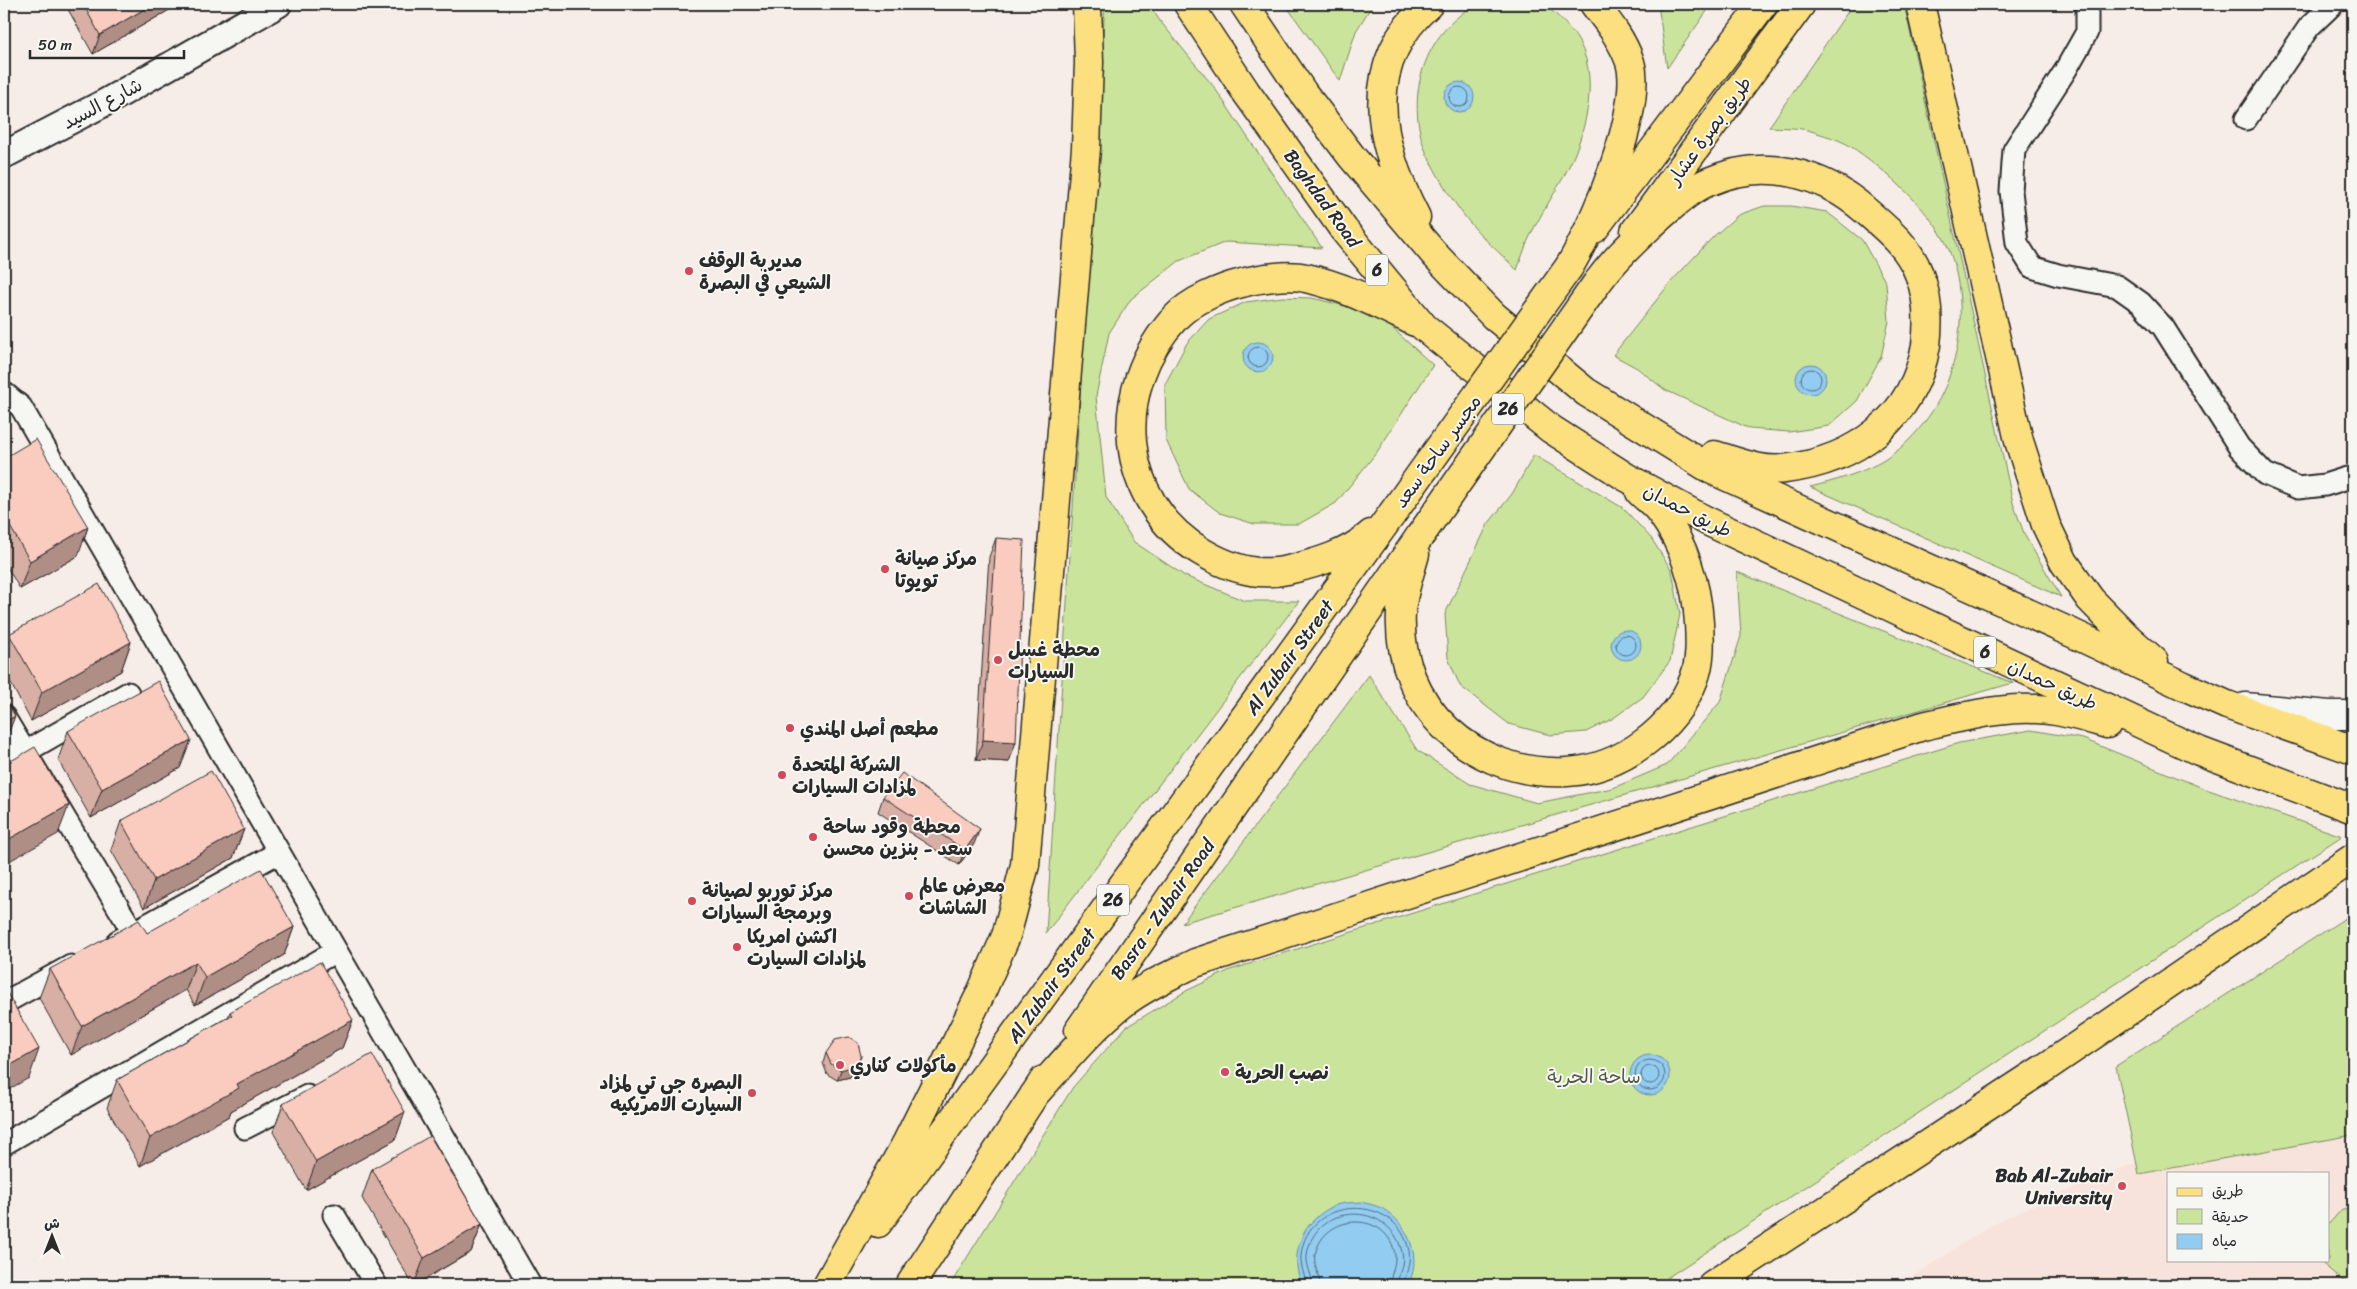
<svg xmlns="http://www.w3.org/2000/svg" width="2357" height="1289" font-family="Sriracha,'Playpen Sans Arabic',sans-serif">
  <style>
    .built { fill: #f8e3dc; fill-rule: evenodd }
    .green { fill: #cae49b; stroke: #7a8863 }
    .water { fill: #92ccf1; stroke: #698ca2 }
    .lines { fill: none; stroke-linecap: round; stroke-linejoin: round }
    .shore { stroke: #546b7a; stroke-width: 1 }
    .minor-casing { stroke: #2b2b2b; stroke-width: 25 }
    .tertiary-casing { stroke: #2b2b2b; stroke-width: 30 }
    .secondary-casing { stroke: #2b2b2b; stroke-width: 31 }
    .primary-casing { stroke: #2b2b2b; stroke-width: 31 }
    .trunk-casing { stroke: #2b2b2b; stroke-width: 31 }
    .minor { stroke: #f6f6f2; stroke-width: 21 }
    .tertiary { stroke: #f6f6f2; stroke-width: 26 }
    .secondary { stroke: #f6f6f2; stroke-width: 28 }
    .primary { stroke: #fce080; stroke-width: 28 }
    .trunk { stroke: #fce080; stroke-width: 28 }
    .trunk-bridge-casing { stroke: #2b2b2b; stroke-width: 31; stroke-linecap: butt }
    .trunk-bridge { stroke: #fce080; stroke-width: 28 }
    .wall { fill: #d7afa4; stroke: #2b2b2b }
    .shaded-wall { fill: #af8e86; stroke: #2b2b2b }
    .building { fill: #facbbf; stroke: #2b2b2b }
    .poi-dot { fill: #d1495b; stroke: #f6f6f2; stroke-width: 2 }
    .labels { text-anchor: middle; stroke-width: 4; stroke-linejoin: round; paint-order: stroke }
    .shield { fill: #f6f6f2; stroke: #686867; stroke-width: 1 }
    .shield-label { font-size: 18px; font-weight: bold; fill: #2b2b2b }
    .street-label { font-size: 19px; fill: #2b2b2b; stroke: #f6f6f2 }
    .poi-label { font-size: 19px; font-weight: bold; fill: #2b2b2b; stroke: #f6f6f2; text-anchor: start }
    .park-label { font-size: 19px; fill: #535947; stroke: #f6f6f2 }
  </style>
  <rect width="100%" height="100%" fill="#f7ede8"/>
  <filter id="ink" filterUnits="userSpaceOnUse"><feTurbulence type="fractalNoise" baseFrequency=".02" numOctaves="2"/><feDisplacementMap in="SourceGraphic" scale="10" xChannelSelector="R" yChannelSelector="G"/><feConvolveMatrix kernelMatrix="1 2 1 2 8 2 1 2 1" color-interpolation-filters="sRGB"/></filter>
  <g filter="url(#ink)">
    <!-- built -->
    <path class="built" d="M2353,1107V1285H1899L1994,1223L2049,1198L2149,1157ZM2168,1173H2328V1260H2168Z"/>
    <!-- green -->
    <path class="green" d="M1105,4H1149L1160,21L1214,87L1322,248L1226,242L1179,261L1131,299L1109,333L1096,396L1106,497L1134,542L1185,576L1245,601H1299L1046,933Z
      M1285,4H1373L1356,31L1340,81Z
      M1477,4C1494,4 1529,0 1545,7C1554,11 1563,21 1570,29C1601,64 1589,120 1573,158C1562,183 1546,205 1534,228C1527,241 1522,256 1517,270C1500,253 1481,237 1466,218C1451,199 1436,174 1426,152C1404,97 1424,32 1477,4Z
      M1658,4H1712L1667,68Z
      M1853,4H1904L2013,503L2025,536L2061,597L1810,487C1835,481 1858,474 1881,462C1913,443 1939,408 1950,374C1963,336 1964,293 1951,255C1938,216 1884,168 1850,146C1839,139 1823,135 1811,131C1798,127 1783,128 1769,127Z
      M1764,206H1791L1827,212L1862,240L1886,283L1889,321L1881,357L1857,401L1829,426L1789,432L1750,429L1665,390L1637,368L1613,355L1670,283L1713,237L1738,215Z
      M1282,297L1312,298L1345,306L1374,319L1391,327L1433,365L1377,452L1336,503L1299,524H1254L1220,513L1189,489L1166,440L1165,384L1187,343L1209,319L1246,302Z
      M1534,455L1623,508L1651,538L1672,571L1680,614L1670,661L1643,697L1612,719L1586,732L1550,735L1509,724L1460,686L1448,658L1445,614L1488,524L1512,494Z
      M1737,572L2013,683L1182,923L1369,675L1417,750L1470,784L1537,803L1613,788L1667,765L1720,702L1741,636Z
      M2031,730L2083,739L2203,788L2342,836L1656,1285H950L1073,1087L1126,1027L1186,991L1230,970L1959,743Z
      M2353,913V1135L2139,1174L2116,1066Z
      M2353,1208V1285H2348L2318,1260H2328V1225L2342,1209Z"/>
    <!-- water -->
    <path class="water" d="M1444 97a15 15 0 1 1 30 0a15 15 0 1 1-30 0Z
      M1243 357a15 15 0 1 1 30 0a15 15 0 1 1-30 0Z
      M1796 379a15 15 0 1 1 30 0a15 15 0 1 1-30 0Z
      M1611 645a15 15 0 1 1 30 0a15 15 0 1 1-30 0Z
      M1630 1075a20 20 0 1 1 40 0a20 20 0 1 1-40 0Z
      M1361,1202C1369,1204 1380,1206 1386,1211C1410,1227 1422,1259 1408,1285H1302C1288,1253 1303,1220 1334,1206C1342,1202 1353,1203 1361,1202Z"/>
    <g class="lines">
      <!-- shore -->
      <path class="shore" d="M1449 97a10 10 0 1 1 20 0a10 10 0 1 1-20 0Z
        M1248 357a10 10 0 1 1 20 0a10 10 0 1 1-20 0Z
        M1801 379a10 10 0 1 1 20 0a10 10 0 1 1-20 0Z
        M1616 645a10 10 0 1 1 20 0a10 10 0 1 1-20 0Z
        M1635 1075a15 15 0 1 1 30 0a15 15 0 1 1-30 0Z
        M1641 1075a9 9 0 1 1 18 0a9 9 0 1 1-18 0Z
        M1306,1285C1305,1275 1300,1266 1301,1255C1307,1195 1398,1192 1409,1251C1411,1264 1405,1275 1404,1285
        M1313,1285C1312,1275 1306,1266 1307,1255C1314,1202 1390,1200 1402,1252C1405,1264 1398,1274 1397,1285
        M1320,1285C1320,1275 1313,1266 1315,1255C1324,1211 1389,1211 1395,1255C1396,1266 1390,1275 1390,1285"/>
      <!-- minor casing -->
      <g class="minor-casing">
        <path id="minor" d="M2087,4V32L2065,71L2014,150L2011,191L2017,243L2032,267L2058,275L2117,286L2141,303L2163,327L2239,447L2265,474L2298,488L2325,485L2347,478L2353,480
          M2246,119L2309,27L2333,4
          M4,393L21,407L530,1285
          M4,717L133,932
          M4,764L128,693
          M118,941L279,852
          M4,1003L71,966
          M245,1128L307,1096
          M4,1144L336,951
          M334,1215L376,1285"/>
      </g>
      <!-- tertiary casing -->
      <g class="tertiary-casing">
        <path id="tertiary" d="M4,155L106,102L278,4"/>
      </g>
      <!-- secondary casing -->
      <g class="secondary-casing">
        <path id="secondary" d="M2245,707L2329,715H2353"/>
      </g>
      <!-- primary casing -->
      <g class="primary-casing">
        <path id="primary" d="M1594,229L1763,4
          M1635,231L1801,4"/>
      </g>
      <!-- trunk casing -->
      <g class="trunk-casing">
        <path id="trunk" d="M1188,4L1246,92L1344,230L1424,327L1551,429L1626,477L1707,521L1803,566L2199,751L2353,809
          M1244,4L1304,94L1352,157L1436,256L1494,316L1586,392L1712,470L2072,633L2184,686L2227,705L2353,750
          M1920,4L2019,441L2046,525L2064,562L2090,599L2128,638L2154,661
          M1416,217C1378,144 1360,65 1429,4
          M1569,267C1594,226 1644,108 1630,62C1622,39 1608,22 1594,4
          M1597,283C1613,261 1631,244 1651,225C1668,210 1687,191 1708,182C1764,157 1822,172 1866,211C1888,230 1909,247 1919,274C1928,296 1929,321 1926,345C1914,418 1855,461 1784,469C1761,472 1736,461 1714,455
          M1371,534C1349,554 1317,563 1288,570C1258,577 1229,568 1202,552C1116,501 1110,388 1176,317C1191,301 1221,288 1242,283C1259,278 1289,274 1306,278C1344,286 1380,305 1415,322
          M1415,554C1410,573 1402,594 1401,613C1396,707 1474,777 1567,772C1621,769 1675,729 1694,679C1701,661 1700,641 1699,623C1697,585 1684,544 1661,513C1656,505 1647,499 1640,492
          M1079,1030L1420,536
          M1034,1095C1063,1063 1091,1028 1125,1002C1146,986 1171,975 1195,963L1923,726C1969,715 2018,702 2066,713C2080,716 2093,720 2107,724
          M878,1223L1392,514
          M827,1285L907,1142L980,995L1006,936L1025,865L1086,148L1089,62L1087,4
          M910,1285L1044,1080
          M1712,1285L2049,1065L2353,858"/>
      </g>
      <!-- minor -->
      <use href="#minor" class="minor"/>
      <!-- tertiary -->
      <use href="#tertiary" class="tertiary"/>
      <!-- secondary -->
      <use href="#secondary" class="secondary"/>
      <!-- primary -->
      <use href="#primary" class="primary"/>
      <!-- trunk -->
      <use href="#trunk" class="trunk"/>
      <!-- trunk-bridge casing -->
      <g class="trunk-bridge-casing">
        <path id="trunk-bridge" d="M1392,514L1569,267
          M1420,536L1597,283"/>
      </g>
      <!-- trunk-bridge -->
      <use href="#trunk-bridge" class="trunk-bridge"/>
    </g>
    <!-- wall -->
    <path class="wall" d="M65,4H173L171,9L93,54Z
      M4,458L88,527L78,556L20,589L4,562Z
      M996,538L1009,762L976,760L989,557Z
      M9,634L131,642L121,671L31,721L4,671V648Z
      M68,731L191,740L180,768L91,818L58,760Z
      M883,797L974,844L959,865L878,812Z
      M121,821L244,829L233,858L144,908L111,850Z
      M294,927L284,955L195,1005L186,990L71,1055L39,998L50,969L147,933Z
      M230,1012L353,1020L342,1048L231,1111L229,1116L140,1166L107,1108L117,1080L228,1017Z
      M826,1053L861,1056L857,1066L850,1077L837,1080L827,1074L823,1063Z
      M283,1104L405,1112L395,1140L306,1190L273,1132Z
      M372,1169L482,1224L471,1252L415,1285H413L362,1198Z"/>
    <!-- shaded-wall -->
    <path class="shaded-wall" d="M153,4H173L171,9L93,54L100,35Z
      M88,527L78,556L20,589L30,561Z
      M131,642L121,671L31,721L42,692Z
      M15,716L4,745V723Z
      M191,740L180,768L91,818L102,789Z
      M983,740L1016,742L1009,762L976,760Z
      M69,805L58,834L4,864V842Z
      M244,829L233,858L144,908L154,880Z
      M980,829L974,844L959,865L965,850Z
      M294,927L284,955L195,1005L205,977Z
      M196,962L186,990L71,1055L82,1026Z
      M353,1020L342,1048L231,1111L229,1116L140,1166L150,1138L237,1084Z
      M39,1049L29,1078L4,1092V1069Z
      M861,1056L857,1066L850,1077L837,1080L841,1070Z
      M405,1112L395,1140L306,1190L316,1162Z
      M482,1224L471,1252L414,1285L424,1258Z"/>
    <!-- building -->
    <path class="building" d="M83,4H153L100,35Z
      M36,439L88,527L30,561L4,516V458Z
      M996,538L1024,540L1016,742L983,740Z
      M99,584L131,642L42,692L9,634Z
      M158,681L191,740L102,789L68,731Z
      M4,697L15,716L4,723Z
      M35,747L69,805L4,842V765Z
      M211,771L244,829L154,880L121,821Z
      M902,773L980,829L965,850L883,797Z
      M261,869L294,927L205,977L196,962L82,1026L50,969L139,920L147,933Z
      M320,962L353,1020L237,1084L239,1088L150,1138L117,1080L232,1015L230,1012Z
      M6,991L39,1049L4,1069V992Z
      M849,1037L858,1043L861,1056L854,1066L841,1070L831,1064L826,1053L835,1040Z
      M372,1054L405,1112L316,1162L283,1104Z
      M430,1136L482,1224L424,1258L372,1169Z"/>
  </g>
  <!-- markers -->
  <g class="poi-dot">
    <circle cx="689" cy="271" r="5"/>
    <circle cx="885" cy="569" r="5"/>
    <circle cx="998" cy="660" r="5"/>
    <circle cx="790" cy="728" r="5"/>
    <circle cx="782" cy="775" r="5"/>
    <circle cx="813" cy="837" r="5"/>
    <circle cx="909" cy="896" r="5"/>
    <circle cx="692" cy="901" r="5"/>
    <circle cx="737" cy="947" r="5"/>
    <circle cx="840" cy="1065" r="5"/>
    <circle cx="1225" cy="1072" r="5"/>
    <circle cx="752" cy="1093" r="5"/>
    <circle cx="2122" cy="1186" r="5"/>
  </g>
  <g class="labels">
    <!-- shield labels -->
    <g class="shield">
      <rect x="1366" y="254.5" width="22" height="31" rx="4"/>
      <rect x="1492" y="393.5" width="32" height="31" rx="4"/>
      <rect x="1974" y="636.5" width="22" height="31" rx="4"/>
      <rect x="1097" y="884.5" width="32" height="31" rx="4"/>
    </g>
    <g class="shield-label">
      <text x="1377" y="276">6</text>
      <text x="1508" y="415">26</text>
      <text x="1985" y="658">6</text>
      <text x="1113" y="906">26</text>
    </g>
    <!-- street labels -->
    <g class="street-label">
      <text transform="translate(102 103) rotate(-28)" y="7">شارع السيد</text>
      <text transform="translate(1709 130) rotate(-54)" y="7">طريق بصرة عشار</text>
      <text transform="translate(1323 198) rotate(54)" y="7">Baghdad Road</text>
      <text transform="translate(1437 451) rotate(-54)" y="7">مجسر ساحة سعد</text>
      <text transform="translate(1688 510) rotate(27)" y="7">طريق حمدان</text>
      <text transform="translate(1289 657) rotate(-54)" y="7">Al Zubair Street</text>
      <text transform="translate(2053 684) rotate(25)" y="7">طريق حمدان</text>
      <text transform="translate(1162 909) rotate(-55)" y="7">Basra - Zubair Road</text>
      <text transform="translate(1051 985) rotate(-54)" y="7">Al Zubair Street</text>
    </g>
    <!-- poi labels -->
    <g class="poi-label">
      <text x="699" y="267">مديرية الوقف<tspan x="699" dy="22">الشيعي في البصرة</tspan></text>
      <text x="895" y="565">مركز صيانة<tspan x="895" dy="22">تويوتا</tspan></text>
      <text x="1008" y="656">محطة غسل<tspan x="1008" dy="22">السيارات</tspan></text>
      <text x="800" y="735">مطعم أصل المندي</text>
      <text x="792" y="771">الشركة المتحدة<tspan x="792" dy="22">لمزادات السيارات</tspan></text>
      <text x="823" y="833">محطة وقود ساحة<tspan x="823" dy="22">سعد - بنزين محسن</tspan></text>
      <text x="919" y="892">معرض عالم<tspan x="919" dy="22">الشاشات</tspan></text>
      <text x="702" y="897">مركز توربو لصيانة<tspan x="702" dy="22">وبرمجة السيارات</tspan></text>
      <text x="747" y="943">اكشن امريكا<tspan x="747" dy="22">لمزادات السيارت</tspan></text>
      <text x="850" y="1072">مأكولات كناري</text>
      <text x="1235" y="1079">نصب الحرية</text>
      <text x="742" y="1089" text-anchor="end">البصره جي تي لمزاد<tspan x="742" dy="22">السيارت الامريكيه</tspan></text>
      <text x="2112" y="1182" text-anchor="end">Bab Al-Zubair<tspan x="2112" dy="22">University</tspan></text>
    </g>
    <!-- park labels -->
    <g class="park-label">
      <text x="1594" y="1083">ساحة الحرية</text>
    </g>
  </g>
  <!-- margin -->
  <rect width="2357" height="1289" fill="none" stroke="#f6f6f2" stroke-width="20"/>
  <rect x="10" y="10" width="2337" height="1269" fill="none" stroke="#2b2b2b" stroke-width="2" filter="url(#ink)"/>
  <!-- legend -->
  <rect x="2167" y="1172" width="162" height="90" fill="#f6f6f2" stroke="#a5a5a2"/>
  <rect x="2177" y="1188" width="25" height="8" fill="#fce080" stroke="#a5a5a2"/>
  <text x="2212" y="1196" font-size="15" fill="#2b2b2b">طريق</text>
  <rect x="2177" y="1209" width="25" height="15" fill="#cae49b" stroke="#a5a5a2"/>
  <text x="2212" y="1222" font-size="15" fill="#2b2b2b">حديقة</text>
  <rect x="2177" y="1234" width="25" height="15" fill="#92ccf1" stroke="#a5a5a2"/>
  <text x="2212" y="1246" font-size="15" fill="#2b2b2b">مياه</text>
  <!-- north arrow -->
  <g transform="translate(52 1236)" stroke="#f6f6f2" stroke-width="4" paint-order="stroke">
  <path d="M0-4L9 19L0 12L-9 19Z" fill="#2b2b2b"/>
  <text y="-8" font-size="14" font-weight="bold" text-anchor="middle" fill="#2b2b2b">ش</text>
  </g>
  <!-- scale -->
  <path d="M30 50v8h154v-8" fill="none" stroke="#2b2b2b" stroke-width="2.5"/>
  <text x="38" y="50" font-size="15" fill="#2b2b2b" stroke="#f6f6f2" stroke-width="4" paint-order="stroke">50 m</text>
</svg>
